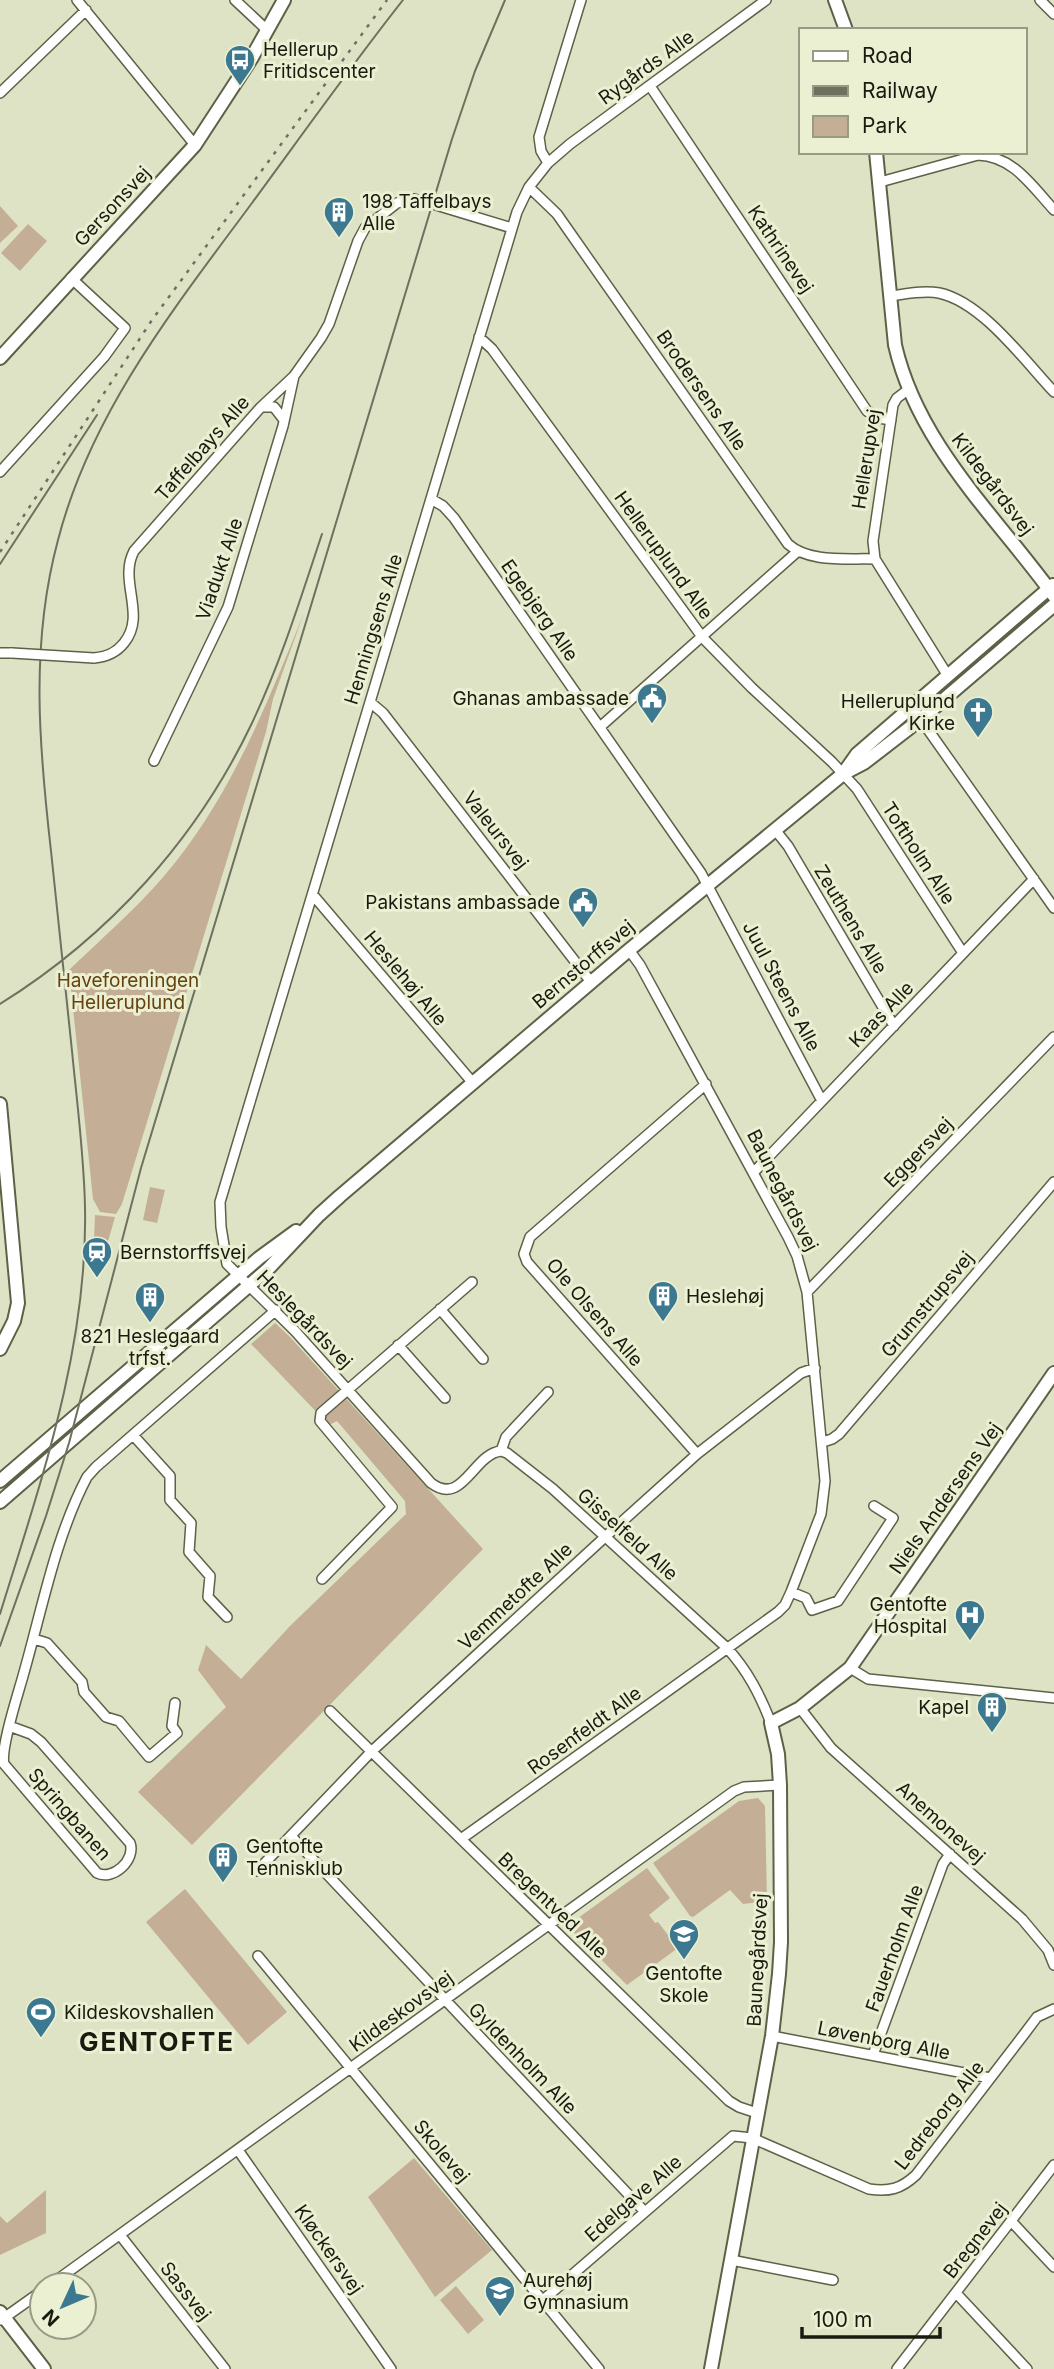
<svg xmlns="http://www.w3.org/2000/svg" width="1054" height="2369" font-family="Inter,sans-serif">
  <style>
    .green { fill: #c4af96 }
    .lines { fill: none; stroke-linecap: round; stroke-linejoin: round }
    .street-casing { stroke: #5d6147; stroke-width: 12 }
    .secondary-casing { stroke: #5d6147; stroke-width: 16 }
    .street { stroke: #fff; stroke-width: 9 }
    .secondary { stroke: #fff; stroke-width: 12 }
    .tram { stroke: #6e715e; stroke-width: 2 }
    .rail { stroke: #6e715e; stroke-width: 2.5; stroke-dasharray: 3.5 7; stroke-linecap: butt }
    .street-bridge-casing { stroke: #5d6147; stroke-width: 12; stroke-linecap: butt }
    .street-bridge { stroke: #fff; stroke-width: 9 }
    .labels { text-anchor: middle; stroke-width: 6; stroke-linejoin: round; paint-order: stroke }
    .poi-label { font-size: 19px; fill: #191b10; stroke: #ebf0d3; text-anchor: start }
    .street-label { font-size: 19px; fill: #191b10; stroke: #ebf0d3 }
    .park-label { font-size: 19px; fill: #654210; stroke: #ebf0d3 }
    .district-label { font-size: 26px; font-weight: bold; letter-spacing: 2px; fill: #191b10; stroke: #ebf0d3 }
  </style>
  <rect width="100%" height="100%" fill="#dee3c6"/>
  <!-- green -->
  <path class="green" d="M0,206L18,226L0,243Z
    M28,224L47,241L20,271L1,253Z
    M304,613L273,699L266,732L122,1204L116,1214L100,1212L93,1199L69,970C101,939 136,909 164,876C230,799 266,706 304,613Z
    M150,1187L165,1190L157,1223L143,1220Z
    M95,1215L115,1217L101,1266L93,1263Z
    M275,1323L290,1337L483,1549L192,1845L138,1792L226,1707L198,1670L206,1645L241,1679L290,1626L406,1514L405,1501L337,1421L329,1425L251,1344Z
    M758,1798L765,1806L767,1901L743,1904L730,1890L693,1917L690,1916L653,1863L739,1801Z
    M647,1868L670,1898L649,1915L655,1923L658,1922L678,1948L627,1985L567,1926Z
    M185,1889L287,2012L248,2045L146,1922Z
    M414,2158L492,2250L435,2297L368,2197Z
    M46,2190V2233L0,2255V2216L7,2223Z
    M456,2286L484,2320L468,2334L440,2300Z"/>
  <g class="lines">
    <!-- street casing -->
    <g class="street-casing">
      <path id="street" d="M77,0L195,145
        M235,0L267,30
        M1040,0L1054,14
        M650,86L867,411L879,418L891,420
        M0,93L86,10
        M548,163L570,144L766,0
        M880,182L978,155C1013,156 1032,186 1054,210
        M529,187L557,214L788,544C809,563 847,558 875,559
        M436,205L512,228
        M890,296C906,294 924,290 939,293C982,302 1024,360 1054,392
        M479,337L492,349L703,638L752,688L832,762L857,789L963,953
        M909,389L897,398L893,405L873,541L875,559L948,676
        M261,407H274L284,420
        M0,472L104,357L125,328L71,278
        M431,499L443,506L454,518L701,873L822,1101
        M0,653H12
        M94,658C107,657 116,653 124,643C147,615 118,581 134,551L261,407L294,376L321,338L329,324L358,241L365,228L397,203L414,199L423,201
        M370,702L383,713L591,982
        M912,707L1054,908
        M600,727L797,552
        M154,761L228,607L283,426L294,376
        M776,831L788,846L894,1026
        M313,895L473,1083
        M754,1172L1034,879
        M807,1292L1054,1037
        M440,1309L483,1359
        M398,1345L445,1398
        M133,1435L170,1476V1500L191,1523L189,1552L210,1576L208,1597L227,1617
        M823,1442L832,1439L839,1434L1054,1182
        M501,1451C473,1454 463,1507 431,1483L295,1331L227,1264L221,1227L220,1202L517,212L529,187L548,163L541,151L539,137L581,0
        M501,1451L507,1453L553,1489L727,1648C748,1671 760,1695 771,1723
        M501,1451L506,1437L548,1392
        M697,1454L527,1262L524,1254L530,1237L706,1084
        M322,1579L392,1507L320,1421L321,1413L472,1282
        M791,1592L806,1598L812,1610L838,1601L893,1518L874,1506
        M34,1639L47,1643L82,1682L84,1692L106,1717L119,1721L149,1757L177,1733L172,1726L175,1703
        M850,1668L868,1679L1054,1698
        M800,1708L831,1748L1022,1919L1048,1950L1054,1965
        M330,1711L729,2101L739,2107L757,2113
        M9,1726L31,1734L41,1742L130,1843C136,1860 113,1881 97,1873L4,1764C0,1749 18,1694 23,1676C42,1610 55,1538 87,1477L96,1467L276,1310
        M291,1836L644,2211
        M461,1839L778,1612L785,1605L791,1592L821,1514L825,1481L807,1292L797,1256L788,1237L640,965L629,950
        M257,1871L372,1751L605,1537L697,1454L801,1373L815,1368
        M258,1956L599,2369
        M772,2036L990,2078
        M873,2055L943,1864L950,1854
        M238,2150L391,2369
        M1011,2221L1054,2267
        M120,2235L225,2369
        M731,2260L833,2280
        M50,2285L734,1791L744,1787L780,1785
        M956,2293L1027,2369
        M543,2300L733,2136L752,2138L869,2189C889,2192 901,2189 916,2175L1025,2033L1037,2017L1054,2009
        M1,2320L42,2291
        M897,2369L1054,2165"/>
    </g>
    <!-- secondary casing -->
    <g class="secondary-casing">
      <path id="secondary" d="M835,0L846,30
        M876,152L895,345C918,445 996,516 1054,596
        M0,358L195,145L251,59L284,0
        M845,771L857,754L1053,585
        M0,1104L18,1303L14,1321L0,1349
        M0,1481L259,1258L296,1231
        M0,1502L268,1269L319,1215L340,1196L629,950L843,774L864,763L921,719L1054,605
        M0,2312L44,2369
        M711,2369L772,2036L779,1974L781,1942L780,1785L778,1754L771,1723L800,1708L850,1668L1054,1373"/>
    </g>
    <!-- street -->
    <use href="#street" class="street"/>
    <!-- secondary -->
    <use href="#secondary" class="secondary"/>
    <!-- tram -->
    <path class="tram" d="M0,564L97,415
      M0,1004C109,936 197,839 252,723C281,662 301,597 322,534
      M0,1614C41,1481 88,1348 85,1207C84,1155 77,1103 72,1051C65,984 58,918 51,851C39,746 30,644 58,540C91,412 175,307 252,203C302,135 351,66 403,0
      M0,1646L46,1516L69,1443L141,1168L452,139L475,71L505,0"/>
    <!-- rail -->
    <path class="rail" d="M0,552L152,320L387,0"/>
    <!-- street-bridge casing -->
    <g class="street-bridge-casing">
      <path id="street-bridge" d="M12,653L94,658"/>
    </g>
    <!-- street-bridge -->
    <use href="#street-bridge" class="street-bridge"/>
  </g>
  <!-- icons -->
  <defs>
    <g id="bus-pin" transform="scale(1.575)"><path d="M0 17L-7.5 6A9.5 9.5 0 1 1 7.5 6Z" fill="#3c788f" stroke="#ebf0d3"/><path d="M-5-6H5V4H4V6H2V4H-2V6H-4V4H-5ZM-3.5-4V0h7V-4ZM-3.5 1.2v1.5H-2V1.2ZM2 1.2v1.5H3.5V1.2Z" fill="#fff"/></g>
    <g id="building-pin" transform="scale(1.575)"><path d="M0 17L-7.5 6A9.5 9.5 0 1 1 7.5 6Z" fill="#3c788f" stroke="#ebf0d3"/><path d="M-4-6H4V6H1V3H-1V6H-4ZM-2.5-4.3h1.7v1.8h-1.7ZM.8-4.3h1.7v1.8H.8ZM-2.5-1h1.7V.8h-1.7ZM.8-1h1.7V.8H.8Z" fill="#fff"/></g>
    <g id="civic-pin" transform="scale(1.575)"><path d="M0 17L-7.5 6A9.5 9.5 0 1 1 7.5 6Z" fill="#3c788f" stroke="#ebf0d3"/><path d="M-.6-6.5H3V-4.5H.6V-3L4-1V1h2V6H-6V1h2V-1L-.6-3ZM-1.2 2.5V6h2.4V2.5Z" fill="#fff"/></g>
    <g id="church-pin" transform="scale(1.575)"><path d="M0 17L-7.5 6A9.5 9.5 0 1 1 7.5 6Z" fill="#3c788f" stroke="#ebf0d3"/><path d="M-1.2-6h2.4v3.5h3.3v2.4h-3.3V6h-2.4V-.1h-3.3v-2.4h3.3Z" fill="#fff"/></g>
    <g id="station-pin" transform="scale(1.575)"><path d="M0 17L-7.5 6A9.5 9.5 0 1 1 7.5 6Z" fill="#3c788f" stroke="#ebf0d3"/><path d="M-3-6H3Q5-6 5-4V2Q5 4 3 4L4.5 6H3L1.5 4h-3L-3 6H-4.5L-3 4Q-5 4-5 2V-4Q-5-6-3-6ZM-3.5-4v3h7v-3ZM-3.5 1v1.5H-2V1ZM2 1v1.5H3.5V1Z" fill="#fff"/></g>
    <g id="hospital-pin" transform="scale(1.575)"><path d="M0 17L-7.5 6A9.5 9.5 0 1 1 7.5 6Z" fill="#3c788f" stroke="#ebf0d3"/><path d="M-5-5h3v3.5h4V-5h3V5h-3V1.5h-4V5h-3Z" fill="#fff"/></g>
    <g id="school-pin" transform="scale(1.575)"><path d="M0 17L-7.5 6A9.5 9.5 0 1 1 7.5 6Z" fill="#3c788f" stroke="#ebf0d3"/><path d="M0-5L7-2L0 1L-7-2ZM-4 1L0 2.5L4 1V4Q0 6-4 4Z" fill="#fff"/></g>
    <g id="stadium-pin" transform="scale(1.575)"><path d="M0 17L-7.5 6A9.5 9.5 0 1 1 7.5 6Z" fill="#3c788f" stroke="#ebf0d3"/><path d="M0-5a6.5 5 0 1 0 0 10a6.5 5 0 1 0 0-10ZM-3.5-1.8h7v3.6h-7Z" fill="#fff"/></g>
  </defs>
  <g fill-rule="evenodd">
    <use href="#bus-pin" x="240" y="60"/>
    <use href="#building-pin" x="339" y="212"/>
    <use href="#civic-pin" x="652" y="698"/>
    <use href="#church-pin" x="978" y="712"/>
    <use href="#civic-pin" x="583" y="902"/>
    <use href="#station-pin" x="97" y="1252"/>
    <use href="#building-pin" x="663" y="1296"/>
    <use href="#building-pin" x="150" y="1297"/>
    <use href="#hospital-pin" x="970" y="1615"/>
    <use href="#building-pin" x="992" y="1707"/>
    <use href="#building-pin" x="223" y="1857"/>
    <use href="#school-pin" x="684" y="1934"/>
    <use href="#stadium-pin" x="41" y="2012"/>
    <use href="#school-pin" x="500" y="2291"/>
  </g>
  <g class="labels">
    <!-- poi labels -->
    <g class="poi-label">
      <text x="263" y="56">Hellerup<tspan x="263" dy="22">Fritidscenter</tspan></text>
      <text x="362" y="208">198 Taffelbays<tspan x="362" dy="22">Alle</tspan></text>
      <text x="629" y="705" text-anchor="end">Ghanas ambassade</text>
      <text x="955" y="708" text-anchor="end">Helleruplund<tspan x="955" dy="22">Kirke</tspan></text>
      <text x="560" y="909" text-anchor="end">Pakistans ambassade</text>
      <text x="120" y="1259">Bernstorffsvej</text>
      <text x="686" y="1303">Heslehøj</text>
      <text x="150" y="1343" text-anchor="middle">821 Heslegaard<tspan x="150" dy="22">trfst.</tspan></text>
      <text x="947" y="1611" text-anchor="end">Gentofte<tspan x="947" dy="22">Hospital</tspan></text>
      <text x="969" y="1714" text-anchor="end">Kapel</text>
      <text x="246" y="1853">Gentofte<tspan x="246" dy="22">Tennisklub</tspan></text>
      <text x="684" y="1980" text-anchor="middle">Gentofte<tspan x="684" dy="22">Skole</tspan></text>
      <text x="64" y="2019">Kildeskovshallen</text>
      <text x="523" y="2287">Aurehøj<tspan x="523" dy="22">Gymnasium</tspan></text>
    </g>
    <!-- street labels -->
    <g class="street-label">
      <text transform="translate(646 67) rotate(-36)" y="7">Rygårds Alle</text>
      <text transform="translate(112 206) rotate(-47)" y="7">Gersonsvej</text>
      <text transform="translate(781 249) rotate(56)" y="7">Kathrinevej</text>
      <text transform="translate(702 390) rotate(55)" y="7">Brodersens Alle</text>
      <text transform="translate(202 448) rotate(-49)" y="7">Taffelbays Alle</text>
      <text transform="translate(866 459) rotate(-81)" y="7">Hellerupvej</text>
      <text transform="translate(993 484) rotate(53)" y="7">Kildegårdsvej</text>
      <text transform="translate(664 555) rotate(54)" y="7">Helleruplund Alle</text>
      <text transform="translate(219 569) rotate(-71)" y="7">Viadukt Alle</text>
      <text transform="translate(540 610) rotate(55)" y="7">Egebjerg Alle</text>
      <text transform="translate(373 629) rotate(-73)" y="7">Henningsens Alle</text>
      <text transform="translate(496 830) rotate(52)" y="7">Valeursvej</text>
      <text transform="translate(919 853) rotate(57)" y="7">Toftholm Alle</text>
      <text transform="translate(851 919) rotate(59)" y="7">Zeuthens Alle</text>
      <text transform="translate(583 964) rotate(-40)" y="7">Bernstorffsvej</text>
      <text transform="translate(406 978) rotate(50)" y="7">Heslehøj Alle</text>
      <text transform="translate(782 986) rotate(62)" y="7">Juul Steens Alle</text>
      <text transform="translate(881 1014) rotate(-46)" y="7">Kaas Alle</text>
      <text transform="translate(918 1152) rotate(-46)" y="7">Eggersvej</text>
      <text transform="translate(783 1190) rotate(63)" y="7">Baunegårdsvej</text>
      <text transform="translate(927 1304) rotate(-50)" y="7">Grumstrupsvej</text>
      <text transform="translate(595 1312) rotate(49)" y="7">Ole Olsens Alle</text>
      <text transform="translate(305 1319) rotate(46)" y="7">Heslegårdsvej</text>
      <text transform="translate(945 1498) rotate(-55)" y="7">Niels Andersens Vej</text>
      <text transform="translate(628 1534) rotate(42)" y="7">Gisselfeld Alle</text>
      <text transform="translate(515 1596) rotate(-43)" y="7">Vemmetofte Alle</text>
      <text transform="translate(584 1730) rotate(-36)" y="7">Rosenfeldt Alle</text>
      <text transform="translate(70 1814) rotate(49)" y="7">Springbanen</text>
      <text transform="translate(941 1822) rotate(42)" y="7">Anemonevej</text>
      <text transform="translate(553 1905) rotate(44)" y="7">Bregentved Alle</text>
      <text transform="translate(894 1948) rotate(-70)" y="7">Fauerholm Alle</text>
      <text transform="translate(757 1960) rotate(-87)" y="7">Baunegårdsvej</text>
      <text transform="translate(401 2011) rotate(-36)" y="7">Kildeskovsvej</text>
      <text transform="translate(884 2040) rotate(11)" y="7">Løvenborg Alle</text>
      <text transform="translate(523 2058) rotate(46)" y="7">Gyldenholm Alle</text>
      <text transform="translate(939 2115) rotate(-52)" y="7">Ledreborg Alle</text>
      <text transform="translate(442 2151) rotate(50)" y="7">Skolevej</text>
      <text transform="translate(633 2198) rotate(-41)" y="7">Edelgave Alle</text>
      <text transform="translate(975 2240) rotate(-52)" y="7">Bregnevej</text>
      <text transform="translate(329 2249) rotate(55)" y="7">Kløckersvej</text>
      <text transform="translate(186 2291) rotate(52)" y="7">Sassvej</text>
    </g>
    <!-- park labels -->
    <g class="park-label">
      <text x="128" y="987">Haveforeningen<tspan x="128" dy="22">Helleruplund</tspan></text>
    </g>
    <!-- district labels -->
    <g class="district-label">
      <text x="157" y="2051">GENTOFTE</text>
    </g>
  </g>
  <!-- legend -->
  <rect x="799" y="28" width="228" height="126" fill="#ebf0d3" stroke="#979b85" stroke-width="2"/>
  <rect x="813" y="51" width="35" height="10" fill="#ffffff" stroke="#979b85" stroke-width="2"/>
  <text x="862" y="63" font-size="21" fill="#191b10">Road</text>
  <rect x="813" y="86" width="35" height="10" fill="#6e715e" stroke="#979b85" stroke-width="2"/>
  <text x="862" y="98" font-size="21" fill="#191b10">Railway</text>
  <rect x="813" y="116" width="35" height="21" fill="#c4af96" stroke="#979b85" stroke-width="2"/>
  <text x="862" y="133" font-size="21" fill="#191b10">Park</text>
  <!-- north arrow -->
  <g transform="translate(63 2306) rotate(226)"><circle r="33" fill="#ebf0d3" stroke="#979b85" stroke-width="2"/>
  <path d="M0-5L12 26L0 18L-12 26Z" fill="#3c788f"/>
  <text y="-10" font-size="19" font-weight="bold" text-anchor="middle" fill="#191b10">N</text>
  </g>
  <!-- scale -->
  <path d="M802 2327v10h138v-10" fill="none" stroke="#191b10" stroke-width="3.5"/>
  <text x="813" y="2327" font-size="21" fill="#191b10" stroke="#ebf0d3" stroke-width="5" paint-order="stroke">100 m</text>
</svg>
